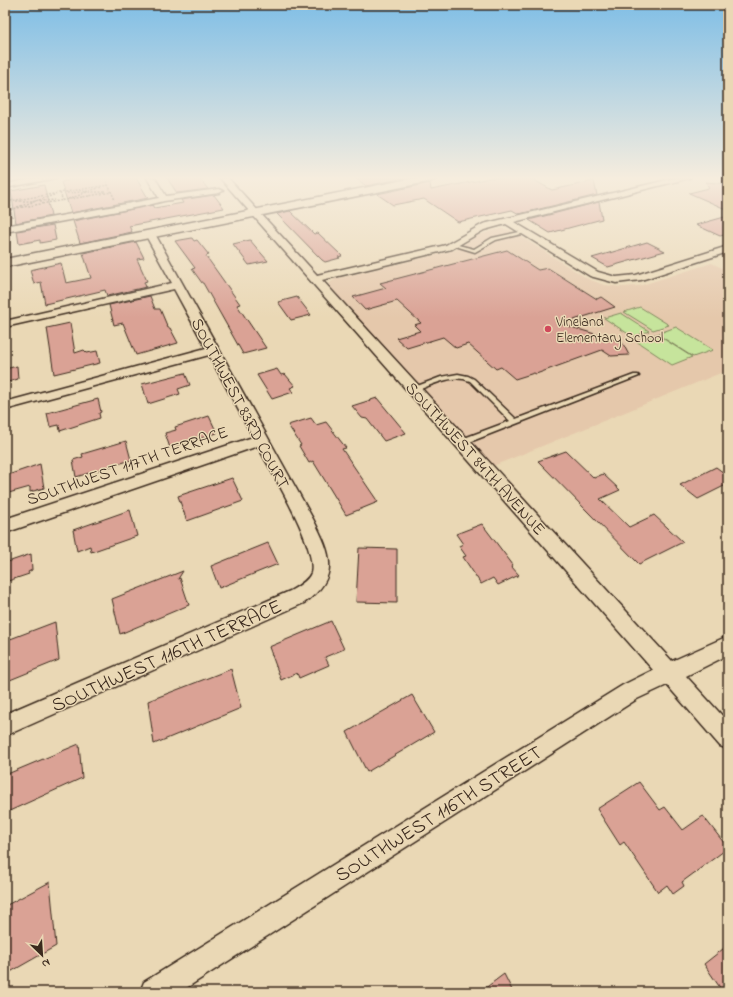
<svg xmlns="http://www.w3.org/2000/svg" width="733" height="997" font-family="'Indie Flower',sans-serif">
  <style>
    .built { fill: #e5c8ab }
    .green { fill: #c6e49c; stroke: #80875d }
    .building { fill: #daa295; stroke: #3b2a1e }
    .lines { fill: none; stroke-linecap: round; stroke-linejoin: round }
    .lane-casing { stroke: #3b2a1e; stroke-width: 3 }
    .street-casing { stroke: #3b2a1e; stroke-width: 3 }
    .secondary-casing { stroke: #3b2a1e; stroke-width: 3 }
    .path { stroke: #3b2a1e; stroke-width: 1.5; stroke-dasharray: 2 1.5; stroke-linecap: butt }
    .lane { fill: #ead8b5; fill-rule: evenodd }
    .street { fill: #ead8b5; fill-rule: evenodd }
    .secondary { fill: #ead8b5; fill-rule: evenodd }
    .poi-dot { fill: #d1495b; stroke: #ead8b5; stroke-width: 1.5 }
    .labels { text-anchor: middle; stroke-width: 3; stroke-linejoin: round; paint-order: stroke }
    .far-poi-label { font-size: 14px; fill: #3b2a1e; stroke: #ead8b5; text-anchor: start }
    .street-label { font-size: 17px; fill: #3b2a1e; stroke: #ead8b5 }
    .near-street-label { font-size: 20px; fill: #3b2a1e; stroke: #ead8b5 }
  </style>
  <rect width="100%" height="100%" fill="#ead8b5"/>
  <filter id="ink" filterUnits="userSpaceOnUse"><feTurbulence type="fractalNoise" baseFrequency=".025" numOctaves="2"/><feDisplacementMap in="SourceGraphic" scale="8" xChannelSelector="R" yChannelSelector="G"/><feConvolveMatrix kernelMatrix="1 2 1 2 8 2 1 2 1" color-interpolation-filters="sRGB"/></filter>
  <g filter="url(#ink)">
    <!-- built -->
    <path class="built" d="M502,229L510,230L588,279L604,285L622,287L639,286L712,263L728,271V370L493,466L329,286L330,283L335,279L448,252L458,249L476,236L495,230Z"/>
    <!-- green -->
    <path class="green" d="M640,307L669,325L653,330L624,312Z
      M621,313L649,331L633,337L604,318Z
      M676,327L713,350L693,357L657,334Z
      M656,334L692,357L672,365L636,341Z"/>
    <!-- building -->
    <path class="building" d="M83,178H136L148,198L71,213L61,182Z
      M167,178H199L208,189L177,193Z
      M356,178H404L366,186Z
      M490,178H530L552,190L594,181L597,195L519,214L512,210L458,222L424,199L393,205L377,194L430,183L431,190Z
      M706,182L728,184V210L689,193L709,188Z
      M44,185L51,216L16,223L11,191Z
      M214,195L224,208L129,226L132,232L80,243L73,221L152,205L154,208L183,203L181,200Z
      M599,202L602,219L550,233L529,220Z
      M290,211L314,234L318,233L342,256L338,257L340,258L325,262L322,260L277,214Z
      M728,216V234L720,236L696,225Z
      M53,225L56,240L40,243V240L19,244L17,231Z
      M192,238L194,241L197,240L209,255L206,256L240,304L237,305L266,348L243,354L203,283H202L192,269L195,268L175,241Z
      M250,240L255,246L268,261L249,265L233,244Z
      M136,242L144,258L137,259L147,281L144,282L146,287L107,296L105,290L45,304L41,282L34,284L30,270L61,263L66,283L91,278L83,253Z
      M647,242L665,251L608,267L592,258Z
      M507,250L538,270L548,268L597,299L601,297L615,307L561,324L622,342L629,355L611,356L602,350L536,374L534,373L515,379L501,367L496,369L468,344L456,348L443,337L407,348L396,338L420,331L414,325L421,323L397,301L365,310L353,297L386,288L380,283Z
      M150,296L155,309H160L168,328H170L178,343L136,355L123,323L114,325L109,305Z
      M297,297L311,315L291,320L278,302Z
      M70,323L75,353L84,350L87,353L97,351L100,363L54,374L47,328Z
      M17,366L18,379L5,383V369Z
      M277,369L281,375L285,374L295,386L290,388L293,392L272,399L257,375Z
      M185,373L190,385L178,389L180,394L148,404L142,384Z
      M377,398L406,433L384,441L367,419L362,418L352,406Z
      M98,399L101,412L99,413L100,418L60,431L59,425L50,427L47,413Z
      M209,416L217,433L170,448L165,433L176,430L175,427Z
      M311,418L316,425L326,422L346,448L342,449L378,502L346,515L313,461L309,463L299,446L301,445L288,425Z
      M126,441L131,460L76,477L73,460L83,457L82,454Z
      M566,451L594,478L603,474L620,490L600,499L629,527L654,515L683,542L639,564L538,461Z
      M40,464L44,488L30,492V487L5,494V476Z
      M716,467L728,476V484L698,499L680,485Z
      M232,478L243,501L187,521L178,496Z
      M130,510L137,536L91,552L90,546L77,551L73,530Z
      M482,524L513,565L511,566L519,575L498,585L493,578L481,584L463,557L466,556L459,546L463,544L456,534Z
      M268,543L278,564L219,588L211,566Z
      M359,548L397,549V603L356,602Z
      M31,554L32,570L28,572L29,574L5,582V563Z
      M183,571L178,579L180,578L189,605L120,634L112,599Z
      M331,621L344,649L325,657L329,665L299,678L297,673L281,680L269,647Z
      M55,622L59,660L5,682V641Z
      M231,669L241,708L154,744L148,701Z
      M412,695L434,732L367,772L347,732Z
      M79,744L82,778L5,813V775Z
      M639,782L660,810L665,807L683,830L703,816L728,848L682,882L684,886L673,894L667,885L658,892L624,842L620,845L597,809Z
      M50,882L56,946L5,975V906Z
      M728,945V992H723L704,964Z
      M504,974L513,992H480Z"/>
    <g class="lines">
      <!-- lane casing -->
      <g class="lane-casing">
        <path id="lane" d="M524,231L526,232V233L496,240L475,252L452,245L454,244L474,249L492,238Z
          M458,374L468,376L474,379L516,419L634,375H638L639,376L462,445L458,442L459,440L510,421L470,381C451,373 432,386 414,391L411,389L412,388L441,377Z"/>
      </g>
      <!-- street casing -->
      <g class="street-casing">
        <path id="street" d="M36,178H56L5,188V184Z
          M147,178H155L166,196L219,189L223,191L219,193L164,201L144,206L5,232V226L159,198Z
          M220,178H228L317,275L446,245L483,224L675,178H690L514,222L598,272L616,277L636,275L728,246V252L641,280L616,283L590,276L506,224L484,230L452,249L322,280L672,661L728,636V655L686,676L728,722V749L720,746L667,685L637,699L180,992H140L144,982L623,685L653,670Z
          M150,231L155,234L313,519C331,554 341,577 304,603L5,736V714L290,591C297,587 308,581 311,573C318,547 271,472 258,446L5,533V519L253,437L209,355L5,410V402L206,348L174,289L5,327V321L172,283L145,234Z"/>
      </g>
      <!-- secondary casing -->
      <g class="secondary-casing">
        <path id="secondary" d="M414,178H437L432,181L5,267V259Z"/>
      </g>
      <!-- path -->
      <path class="path" d="M105,178L115,200
        M86,191L90,192L82,193Z
        M89,191L102,187
        M89,192H105
        M60,193L63,201
        M67,193L82,192
        M9,195L12,217
        M68,199L83,194
        M35,200H40L32,201Z
        M39,200L54,195
        M10,201L108,185
        M16,201H33
        M40,201L55,200
        M17,207L33,202
        M11,209L112,192"/>
      <!-- lane -->
      <use href="#lane" class="lane"/>
      <!-- street -->
      <use href="#street" class="street"/>
      <!-- secondary -->
      <use href="#secondary" class="secondary"/>
    </g>
  </g>
  <!-- sky -->
  <linearGradient id="sky" x2="0" y2="1"><stop stop-color="#7fbee6"/><stop offset="0.56" stop-color="#f6edde"/><stop offset="1" stop-color="#f6edde" stop-opacity="0"/></linearGradient>
  <rect width="733" height="318" fill="url(#sky)"/>
  <!-- markers -->
  <circle class="poi-dot" cx="548" cy="329" r="4"/>
  <g class="labels">
    <!-- far-poi labels -->
    <g class="far-poi-label">
      <text x="556" y="326">Vineland<tspan x="556" dy="16">Elementary School</tspan></text>
    </g>
    <!-- street labels -->
    <g class="street-label">
      <text transform="translate(241 403) rotate(62)" y="6">SOUTHWEST 83RD COURT</text>
      <text transform="translate(476 458) rotate(48)" y="6">SOUTHWEST 84TH AVENUE</text>
      <text transform="translate(127 465) rotate(-19)" y="6">SOUTHWEST 117TH TERRACE</text>
    </g>
    <!-- near-street labels -->
    <g class="near-street-label">
      <text transform="translate(166 655) rotate(-24)" y="7">SOUTHWEST 116TH TERRACE</text>
      <text transform="translate(438 813) rotate(-32)" y="7">SOUTHWEST 116TH STREET</text>
    </g>
  </g>
  <!-- margin -->
  <rect width="733" height="997" fill="none" stroke="#ead8b5" stroke-width="20"/>
  <rect x="10" y="10" width="713" height="977" fill="none" stroke="#3b2a1e" stroke-width="1.5" filter="url(#ink)"/>
  <!-- north arrow -->
  <g transform="translate(42 955) rotate(155)" stroke="#ead8b5" stroke-width="3" paint-order="stroke">
  <path d="M0-3L7 15L0 10L-7 15Z" fill="#3b2a1e"/>
  <text y="-6" font-size="11" font-weight="bold" text-anchor="middle" fill="#3b2a1e">N</text>
  </g>
</svg>
